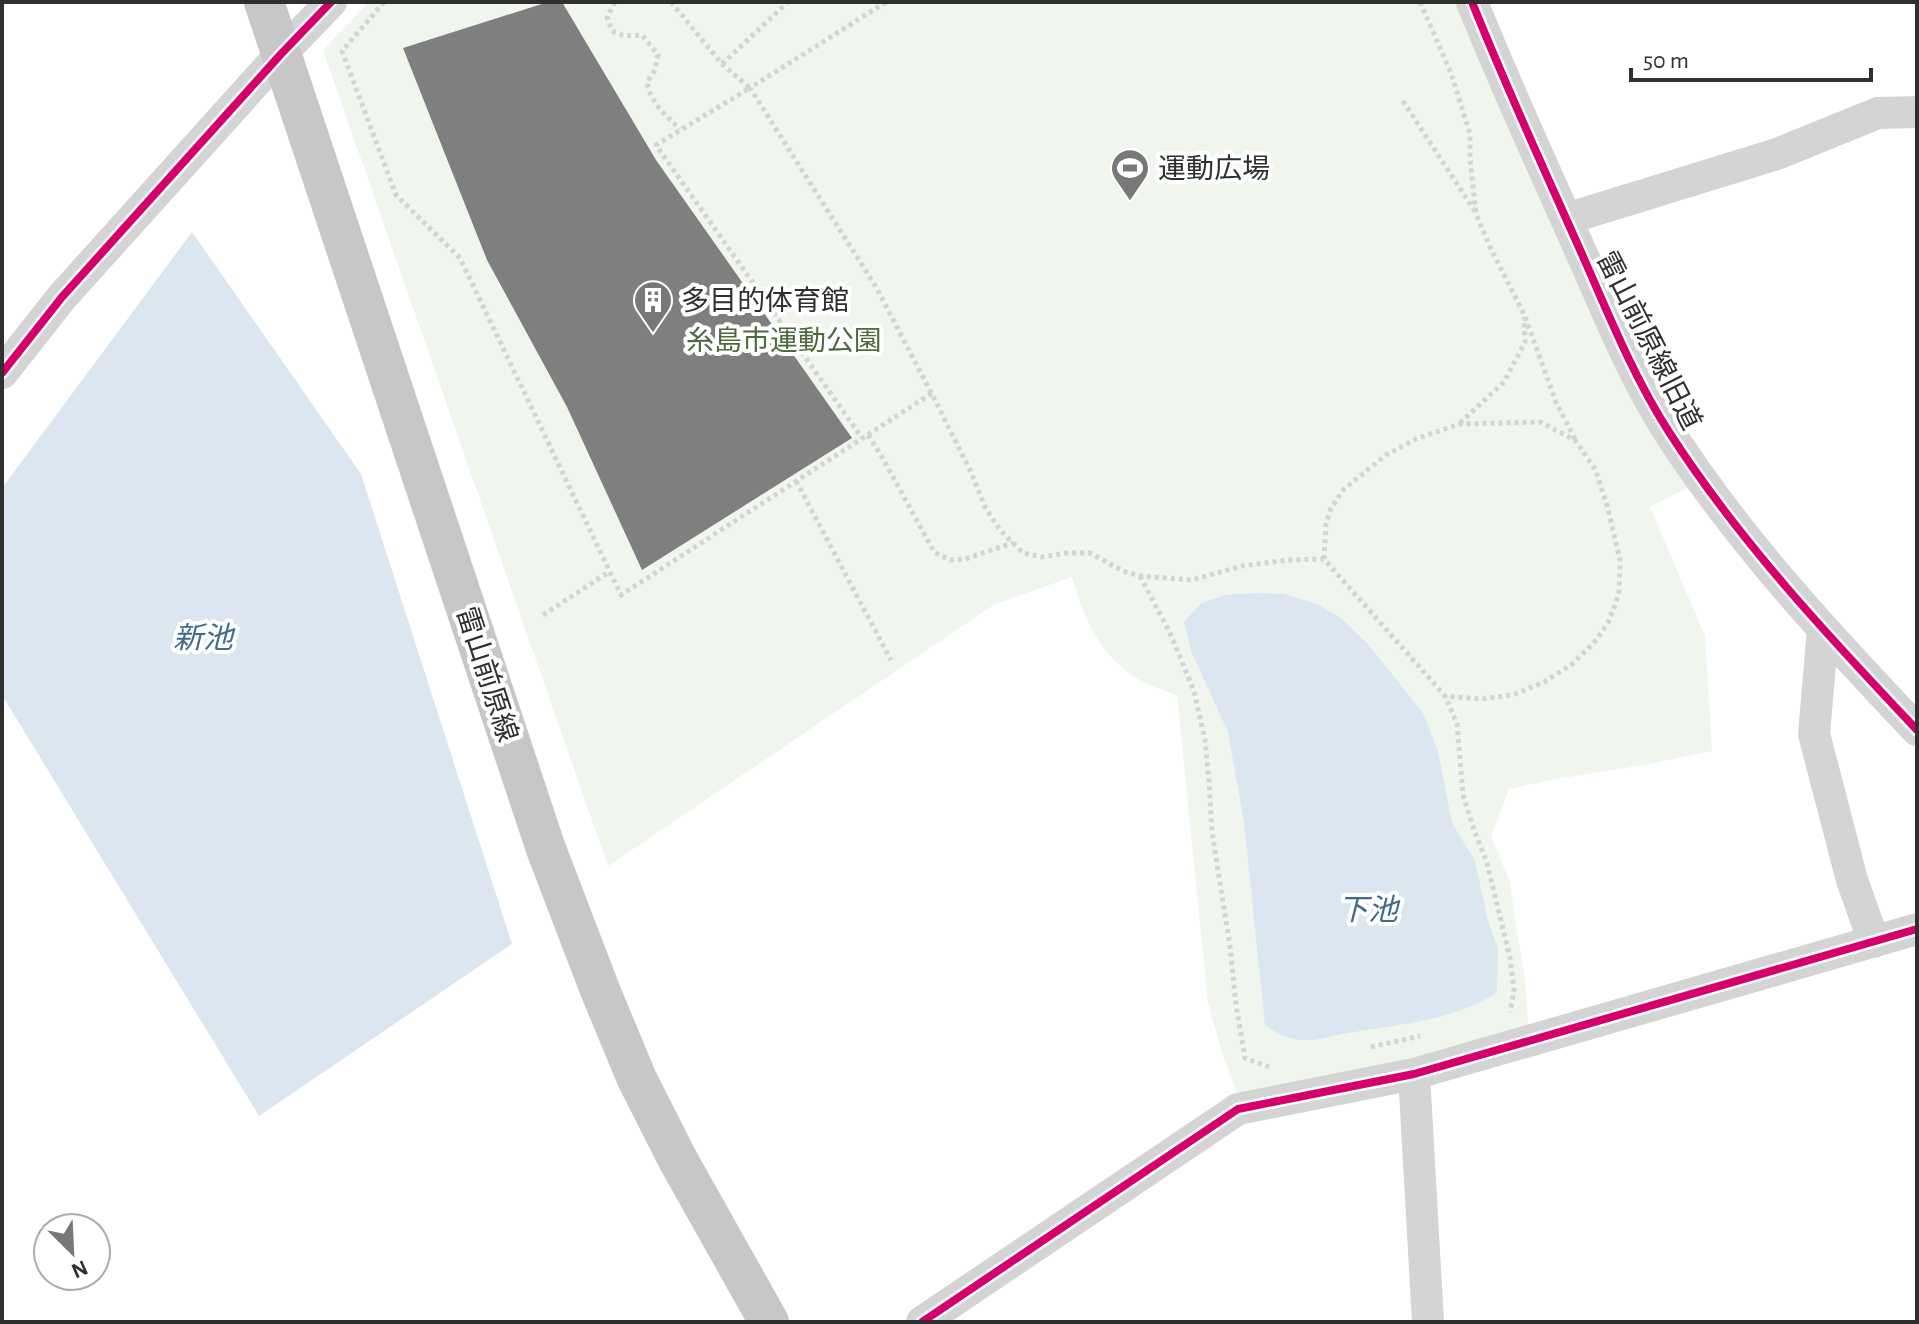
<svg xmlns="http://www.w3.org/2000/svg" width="1919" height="1324" font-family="'Alegreya Sans','Noto Sans JP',sans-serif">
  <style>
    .green { fill: #f0f5ed }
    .water { fill: #dbe6f0 }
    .building { fill: #7f7f7f }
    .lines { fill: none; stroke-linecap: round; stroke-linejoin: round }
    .path { stroke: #d4d4d4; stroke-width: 5; stroke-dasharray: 4 4; stroke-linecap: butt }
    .minor { stroke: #d4d4d4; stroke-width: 32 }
    .major { stroke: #c7c7c7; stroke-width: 40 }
    .cycleway-casing { stroke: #fff; stroke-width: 13 }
    .cycleway { stroke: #d6006c; stroke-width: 8 }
    .labels { text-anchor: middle; stroke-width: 8; stroke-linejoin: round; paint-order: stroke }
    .poi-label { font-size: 28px; fill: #2f2f2f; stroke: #fff; text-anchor: start }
    .park-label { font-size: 28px; fill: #4f693f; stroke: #fff }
    .street-label { font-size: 28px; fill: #2f2f2f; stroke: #fff }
    .water-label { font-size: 30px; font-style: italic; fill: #426a8d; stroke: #fff }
  </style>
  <rect width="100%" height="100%" fill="#fff"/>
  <!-- green -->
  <path class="green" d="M369,2H1463L1689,487L1650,507L1705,636L1712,751L1644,765L1556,779L1509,789L1491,837L1510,882L1516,926L1525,978L1529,1035L1240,1101L1222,1053L1208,1002L1177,696C1163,689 1145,685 1132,675C1099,653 1082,614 1072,577L995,604L608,866L323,50Z"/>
  <!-- water -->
  <path class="water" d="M192,232L361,474L512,944L259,1116L2,695V488Z
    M1255,593L1284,594L1317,604L1341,618L1368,644L1423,713L1438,751L1452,823L1475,861L1488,921L1498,948L1497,992C1458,1020 1396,1025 1348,1033C1334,1035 1319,1041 1305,1040C1288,1040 1278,1034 1265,1025L1244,822L1228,732L1191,651L1184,622L1200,604L1225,595Z"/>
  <!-- building -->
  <path class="building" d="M548,2H562L656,160L852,438L642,570L567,407L487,260L403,48Z"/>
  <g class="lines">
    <!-- path -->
    <path class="path" d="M384,2L342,51L396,195L460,258L621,595L932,393
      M615,2L607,17L612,31L624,36L642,35L658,55L655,70L647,82C650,102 665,115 680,129
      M671,2L722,64L750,88L656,145L862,438
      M886,2L750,88L876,287L937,404L970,470L985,507L1000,530L1023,553L1042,557L1067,553H1090L1123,571L1140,576L1192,580L1242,566L1288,560L1324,559L1445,696L1457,724L1463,795L1474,830L1487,863L1510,958L1514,990L1510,1012
      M1420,2L1451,73L1470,134V159L1476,214L1492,251L1524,314L1556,402L1575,439
      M722,64L788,2
      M1403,101L1476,213
      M1460,423L1504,382L1525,342L1524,317
      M868,435L881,455L934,552L950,560L965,559L1013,543
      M796,481L891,660
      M1324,559L1326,524L1331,508L1344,489L1386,455L1418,438L1460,424L1540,422L1575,440L1595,469L1607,505L1620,560L1619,594L1608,623L1593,644L1571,665L1544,682L1513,695L1480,699L1445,696
      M1140,576L1170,633L1194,691L1205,740L1209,781L1212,832L1230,946L1236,1005L1245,1058L1272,1068
      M543,615L609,572
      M1371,1047L1420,1036"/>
    <!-- minor -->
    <path class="minor" d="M1472,2C1506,87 1544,169 1581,252C1608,313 1633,376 1669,432C1739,541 1829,637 1917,730
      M1566,219L1777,154L1878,113L1917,112
      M2,373L62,297L281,54L331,2
      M1823,629L1814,734L1852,880L1874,942
      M1414,1074L1428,1322
      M922,1322L1238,1109L1414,1074L1917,929"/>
    <!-- major -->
    <path class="major" d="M264,2L546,849L600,990L637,1079L678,1160L769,1322"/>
    <!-- cycleway casing -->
    <g class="cycleway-casing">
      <path id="cycleway" d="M1472,2C1506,87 1544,169 1581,252C1608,313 1633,376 1669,432C1739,541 1829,637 1917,730
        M2,373L62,297L281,54L331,2
        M922,1322L1238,1109L1414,1074L1917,929"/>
    </g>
    <!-- cycleway -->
    <use href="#cycleway" class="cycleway"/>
  </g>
  <!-- icons -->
  <defs>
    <g id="stadium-pin" transform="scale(2)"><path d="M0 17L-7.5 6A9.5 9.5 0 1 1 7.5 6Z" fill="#787878" stroke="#fff"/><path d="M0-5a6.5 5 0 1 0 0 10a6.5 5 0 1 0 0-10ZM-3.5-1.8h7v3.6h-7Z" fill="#fff"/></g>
    <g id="building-pin" transform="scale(2)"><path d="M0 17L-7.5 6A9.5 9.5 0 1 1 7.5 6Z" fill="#787878" stroke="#fff"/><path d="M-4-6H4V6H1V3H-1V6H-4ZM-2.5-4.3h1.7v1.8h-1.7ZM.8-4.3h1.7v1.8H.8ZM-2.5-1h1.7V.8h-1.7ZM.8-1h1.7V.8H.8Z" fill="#fff"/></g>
  </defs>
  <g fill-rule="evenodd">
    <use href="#stadium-pin" x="1130" y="168"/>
    <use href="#building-pin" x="653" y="300"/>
  </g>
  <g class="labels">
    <!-- poi labels -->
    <g class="poi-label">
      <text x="1158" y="178">運動広場</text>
      <text x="681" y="310">多目的体育館</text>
    </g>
    <!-- park labels -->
    <g class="park-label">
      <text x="784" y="350">糸島市運動公園</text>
    </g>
    <!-- street labels -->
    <g class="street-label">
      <text transform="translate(1650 340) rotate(63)" y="10">雷山前原線旧道</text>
      <text transform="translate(488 674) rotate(72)" y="10">雷山前原線</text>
    </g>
    <!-- water labels -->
    <g class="water-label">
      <text x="203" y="648">新池</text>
      <text x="1368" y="920">下池</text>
    </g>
  </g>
  <!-- border -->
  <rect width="1919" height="1324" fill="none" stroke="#2f2f2f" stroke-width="8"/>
  <!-- north arrow -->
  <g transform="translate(72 1252) rotate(156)"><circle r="38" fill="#ffffff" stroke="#acacac" stroke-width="2"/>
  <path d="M0-6L14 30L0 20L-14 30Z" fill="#787878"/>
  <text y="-12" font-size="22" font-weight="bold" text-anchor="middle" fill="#2f2f2f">N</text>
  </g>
  <!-- scale -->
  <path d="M1631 68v12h240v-12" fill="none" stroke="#2f2f2f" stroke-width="4"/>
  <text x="1643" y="68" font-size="24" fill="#2f2f2f" stroke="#ffffff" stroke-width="6" paint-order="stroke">50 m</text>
</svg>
